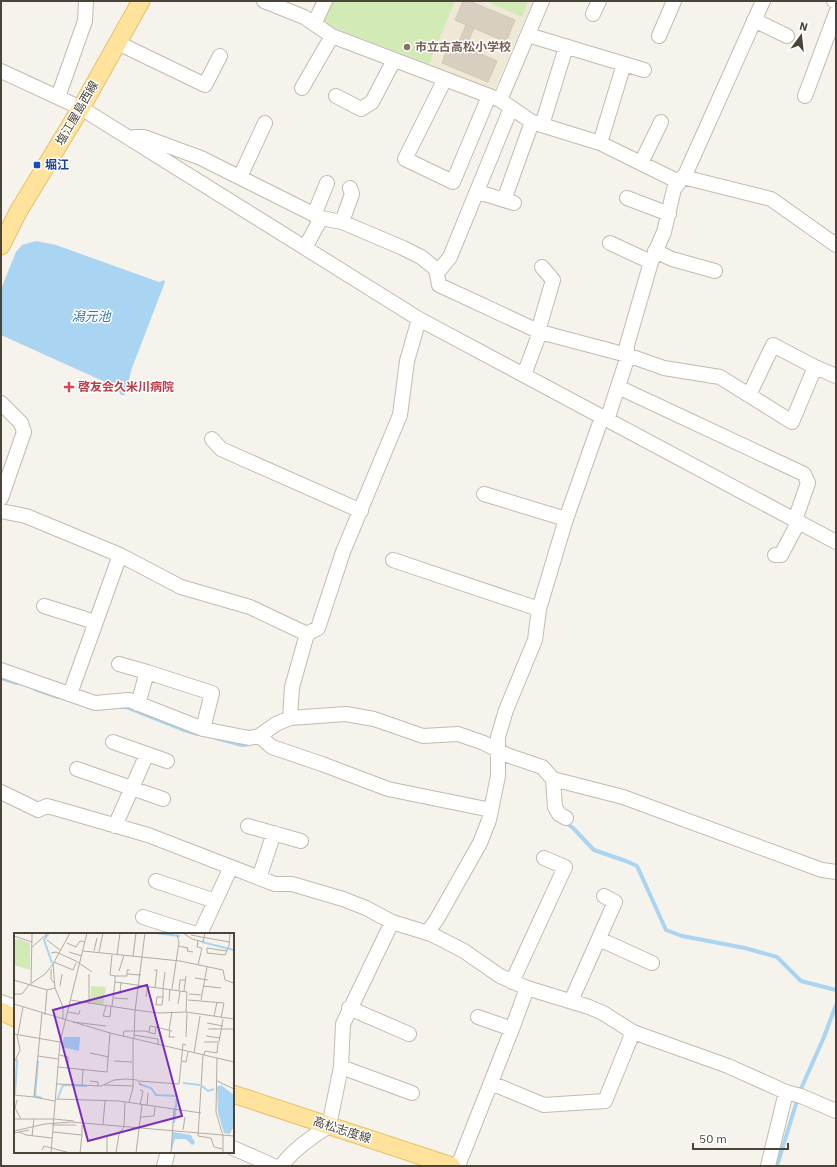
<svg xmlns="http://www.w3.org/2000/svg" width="837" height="1167" font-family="'IBM Plex Sans','Noto Sans JP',sans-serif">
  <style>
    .education { fill: #efe8d6 }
    .green { fill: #d2eab5 }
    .water { fill: #a9d4f2 }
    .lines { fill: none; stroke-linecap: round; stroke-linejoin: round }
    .stream { stroke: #a9d4f2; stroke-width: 4 }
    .building { fill: #d8cfc1; stroke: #d3c7b4 }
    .minor-casing { stroke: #c2bbae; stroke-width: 16 }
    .major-casing { stroke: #e6c16a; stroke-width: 19 }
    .minor { stroke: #fff; stroke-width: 14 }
    .major { stroke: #ffe39c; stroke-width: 17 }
    .education-dot { fill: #8d6e63; stroke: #fff; stroke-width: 1.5 }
    .transit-dot { fill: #1a4fb4; stroke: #fff; stroke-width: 1.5 }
    .health-dot { fill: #e0444e; stroke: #fff; stroke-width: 1.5 }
    .labels { text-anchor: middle; stroke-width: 3; stroke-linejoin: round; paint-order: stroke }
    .education-label { font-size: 12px; font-weight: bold; fill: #785e54; stroke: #fff; text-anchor: start }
    .street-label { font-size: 12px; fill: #4b4439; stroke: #fff }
    .transit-label { font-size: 12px; font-weight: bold; fill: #164399; stroke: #fff; text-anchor: start }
    .health-label { font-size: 12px; font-weight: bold; fill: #be3a42; stroke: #fff; text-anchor: start }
    .water-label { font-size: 13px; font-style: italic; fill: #2e7ab2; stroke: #fff }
    .inset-river { fill: none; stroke: #a9d4f2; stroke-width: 2 }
    .inset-road { fill: none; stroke: #b2ada4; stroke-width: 1 }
    .view { fill: #7b2cbf; fill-opacity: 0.15; stroke: #7b2cbf; stroke-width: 2 }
    .inset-edge { fill: none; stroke: #4b4439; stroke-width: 2 }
  </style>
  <rect width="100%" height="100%" fill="#f6f3ec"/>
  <!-- education -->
  <path class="education" d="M330,1H533L493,93L319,25Z"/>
  <!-- green -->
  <path class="green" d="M332,1H455L429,64L322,23Z
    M486,1H528L522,17Z"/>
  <!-- water -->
  <path class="water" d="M36,241L56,245L159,282L164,280L165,282L132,368L125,395H121L116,387L1,335V289L16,252L22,245Z"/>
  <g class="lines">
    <!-- stream -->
    <path class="stream" d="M1,678L17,683
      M35,689L58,697
      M121,707H126L184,730L198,734
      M216,738L242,745L250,744
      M565,822L573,828L594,850L626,861L637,866L666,930L682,936L745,948L777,957L801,981L836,990
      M777,1166L800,1091L824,1037L836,1005"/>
  </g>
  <!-- building -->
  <path class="building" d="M463,1H469L515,20L506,42L455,20Z
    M466,25L474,28L466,47L458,44Z
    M445,41L450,43L451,41L497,61L488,82L442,63L446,52L441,50Z"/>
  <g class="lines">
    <!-- minor casing -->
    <g class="minor-casing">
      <path id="minor" d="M264,1L304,17L332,36L500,100L532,122L600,143L679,182
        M834,1L836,2
        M593,14L599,1
        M754,20L787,36
        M314,24L325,1
        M528,35L644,70
        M659,36L674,1
        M118,43L205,85L220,56
        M1,71L81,108L419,319L836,542
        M445,79L405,159L453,182L489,96
        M302,88L332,36
        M336,96L361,109L372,102L394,60
        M805,96L836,13
        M58,97L85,21L86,1
        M500,100L542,1
        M542,125L566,47
        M134,137H144L201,158L321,218L342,222L403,248L421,257L436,269L439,285L540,332
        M600,143L624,64
        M641,163L661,122
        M240,177L265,123
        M683,177L771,199L836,245
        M478,192L514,203
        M627,198L669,214
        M504,200L532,122
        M314,215L327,183
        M342,222L352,194L350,188
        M610,243L651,262
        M305,248L321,218
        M655,251L672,259L715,271
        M437,273L450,257L511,108
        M540,332L539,328L553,280L542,267
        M524,375L540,332L627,355L664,368L720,377L792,422L815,367L836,376
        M618,387L804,474L808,483L795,520
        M749,395L773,345L815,367
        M1,403L21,423L24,432L1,498
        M607,420L627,359V345L651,262L664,232L674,189L686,173L763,1
        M212,439L221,449L361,511
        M484,494L566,519
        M1,511L26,516L120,555L181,587L250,607L307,634L318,628L343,552L400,415L407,361L419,319
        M775,555H781L799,521
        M393,560L539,609
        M44,606L95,622
        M119,664L147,672L138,704
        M1,670L95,703L129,700L203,729L249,738L259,736L276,724L290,718L346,714L374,719L423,736L458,734L484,743L507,755L542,767L553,779L555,807L559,814L566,818
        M147,672L212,693L203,729
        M70,694L120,555
        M290,718L292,687L307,634
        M259,736L272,747L322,764L388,789L491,810
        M113,742L167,761
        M77,769L163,799
        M553,779L623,797L822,870L836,872
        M1,792L38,810L47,806L58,809L148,835L275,884H292L343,899L366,908L392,922L431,934L464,951L500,976L527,988L589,1007L603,1013L633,1032L728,1066L786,1092L801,1096L836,1111
        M115,826L147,754
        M248,826L301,841
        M259,878L274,833
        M156,881L215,901
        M143,917L196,934
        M427,933L437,919L480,843L489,820L498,776V737L506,710L535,640L539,609L566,519L602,417
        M200,934L231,867
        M599,939L652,963
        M512,982L565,867L544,858
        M571,1001L615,902L604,896
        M1,1002L15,1007
        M349,1008L409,1034
        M478,1017L512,1029
        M341,1067L412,1093
        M491,1083L544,1105L605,1101L633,1032
        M233,1148L274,1166
        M164,1166L167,1155
        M281,1166C294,1149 311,1137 329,1126L341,1067L343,1024L392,922
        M458,1166L512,1029L527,988
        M768,1166L786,1092"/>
    </g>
    <!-- major casing -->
    <g class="major-casing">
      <path id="major" d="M1,246L18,212L81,108L141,1
        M1,1011L15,1018
        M233,1094L452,1166"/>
    </g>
    <!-- minor -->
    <use href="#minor" class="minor"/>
    <!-- major -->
    <use href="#major" class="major"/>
  </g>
  <!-- markers -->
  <circle class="education-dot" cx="407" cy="47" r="4"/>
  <rect class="transit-dot" x="33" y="161" width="8" height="8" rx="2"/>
  <path class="health-dot" d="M67 381h4v4h4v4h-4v4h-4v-4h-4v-4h4z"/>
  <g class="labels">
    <!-- education labels -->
    <g class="education-label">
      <text x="415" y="51">市立古高松小学校</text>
    </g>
    <!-- street labels -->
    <g class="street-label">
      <text transform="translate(77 113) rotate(-60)" y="4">塩江屋島西線</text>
      <text transform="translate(342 1130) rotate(18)" y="4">高松志度線</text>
    </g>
    <!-- transit labels -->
    <g class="transit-label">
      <text x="45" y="169">堀江</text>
    </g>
    <!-- health labels -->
    <g class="health-label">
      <text x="78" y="391">啓友会久米川病院</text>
    </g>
    <!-- water labels -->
    <g class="water-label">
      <text x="91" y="321">潟元池</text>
    </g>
  </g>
  <!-- overview -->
  <g transform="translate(14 933)">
    <rect width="220" height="220" fill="#f6f3ec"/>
    <path d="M5,6L16,10V37L0,32V7ZM77,53L92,54L89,72L76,70Z" fill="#d2eab5"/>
    <path d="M50,104H66L65,118L48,114ZM207,152L220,162V193L216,201L210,200L204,180L203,154ZM159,199L177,202L181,210L178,212L172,206H161L157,220Z" fill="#a9d4f2"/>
    <path class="inset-river" d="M35,0L30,7L38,30M141,0L166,3M188,9L220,17M24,128L21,163L28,165M169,150L186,152M125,151L137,155L142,162L163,163L160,190M188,153L194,158L200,156M1,161L3,126M44,165L49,152L73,153"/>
    <path class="inset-road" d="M147,0H165M169,0L178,6L189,9L191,0M177,2L215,9M0,3L18,9M33,7L46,17M53,10L62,14L66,8L71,9M164,13L174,15L173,18L179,19M18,14L34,0M69,18L166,28L209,37L211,47L220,50M80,18L83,5M213,18L193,15V20L211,22L215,13L216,0M55,19L68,23M85,19L89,0M37,20L42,19L62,28L78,39M98,22L96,42L101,43V49L173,59L172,79M103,22L106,0M119,23L122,0M40,29L59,37L62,30M184,32L188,15L183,14L184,8M37,36V46L40,50M140,37H143L141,54M105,38L110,22M75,41V71M113,41L127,42M101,43H113V37H116M181,45L194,47M0,47L33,57L41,55L39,31L56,0M18,50L31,41L39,31M17,52L18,0M46,53L48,41M189,53L207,55M41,55L49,74V86M149,55L151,39M158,56L165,9L163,2M165,57L166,47H171M170,58L172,43M0,61H8L15,52M106,61L107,49M175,61L187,62M132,64L134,52M149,64H143L142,72H148L149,64V55M100,65L114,66M56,67L121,77M174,67L210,70L207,85M187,67L193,34M155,68L156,56M0,71L96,100L220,129M164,71L166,58M92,73L89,83L96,84L97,73M98,73L101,49M121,77L144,80L172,79L220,86M54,79L65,81L66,77M31,82L33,57M200,83L203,69M59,89L92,93M193,90L209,93M194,96H220M155,97L158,79M156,97L155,104H161M135,99L136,93L142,94M0,101L46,109M4,101L9,74M120,102L144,106V112M192,103L206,105M109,104L110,98H131L141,101L142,94L158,98M172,104L173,80M120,106L121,78L131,0M190,109H205L209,86M76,120L95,124M180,120L186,83M45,122L54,124V135M189,122L184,203L197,205L200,214L209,216M190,122L191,118L203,120L204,110M24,123L44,126M203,125L202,179L209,203V220M100,128L118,129M168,128L172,129L174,119M0,130L6,117L3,102M44,134L93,139L96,100M76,148L84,149V153M125,148L165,151L169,111L172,112M203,148L220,156M43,151L87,153L100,147L113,146L123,147L127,152M90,152L119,153M68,153L69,136M126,157L129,158L126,172M0,162L20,164L28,80M20,164L41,168M42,166L105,168L187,180M3,167L1,175L7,186M115,169L119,155V106M133,173L134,160M127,184L140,183L141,174M0,186H40M40,186L60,188M89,191L91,168M38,192H62M169,197L171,184M0,198L31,191L57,189L220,203M5,199L12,202L38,205M39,199L68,202V192M0,200L15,197M93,202V220M18,203L20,186M28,217L30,213L56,220M37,220L46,109L73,0M66,220L68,202M102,220L105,201L110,194L111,169M122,220L128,172M157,220L160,176"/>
    <path class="view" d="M133,52L168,183L74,208L39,77Z"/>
    <rect width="220" height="220" class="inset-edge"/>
  </g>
  <!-- border -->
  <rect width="837" height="1167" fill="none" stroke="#4b4439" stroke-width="4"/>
  <!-- north arrow -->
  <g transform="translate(801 36) rotate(15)" stroke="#ffffff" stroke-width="3" paint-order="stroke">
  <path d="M0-3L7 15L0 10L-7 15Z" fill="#4b4439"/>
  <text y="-6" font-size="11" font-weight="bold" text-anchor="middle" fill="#4b4439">N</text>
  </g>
  <!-- scale -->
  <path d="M693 1143v6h95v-6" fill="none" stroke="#4b4439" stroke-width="2"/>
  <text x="699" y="1143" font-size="12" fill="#4b4439" stroke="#ffffff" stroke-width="3" paint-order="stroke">50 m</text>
</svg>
